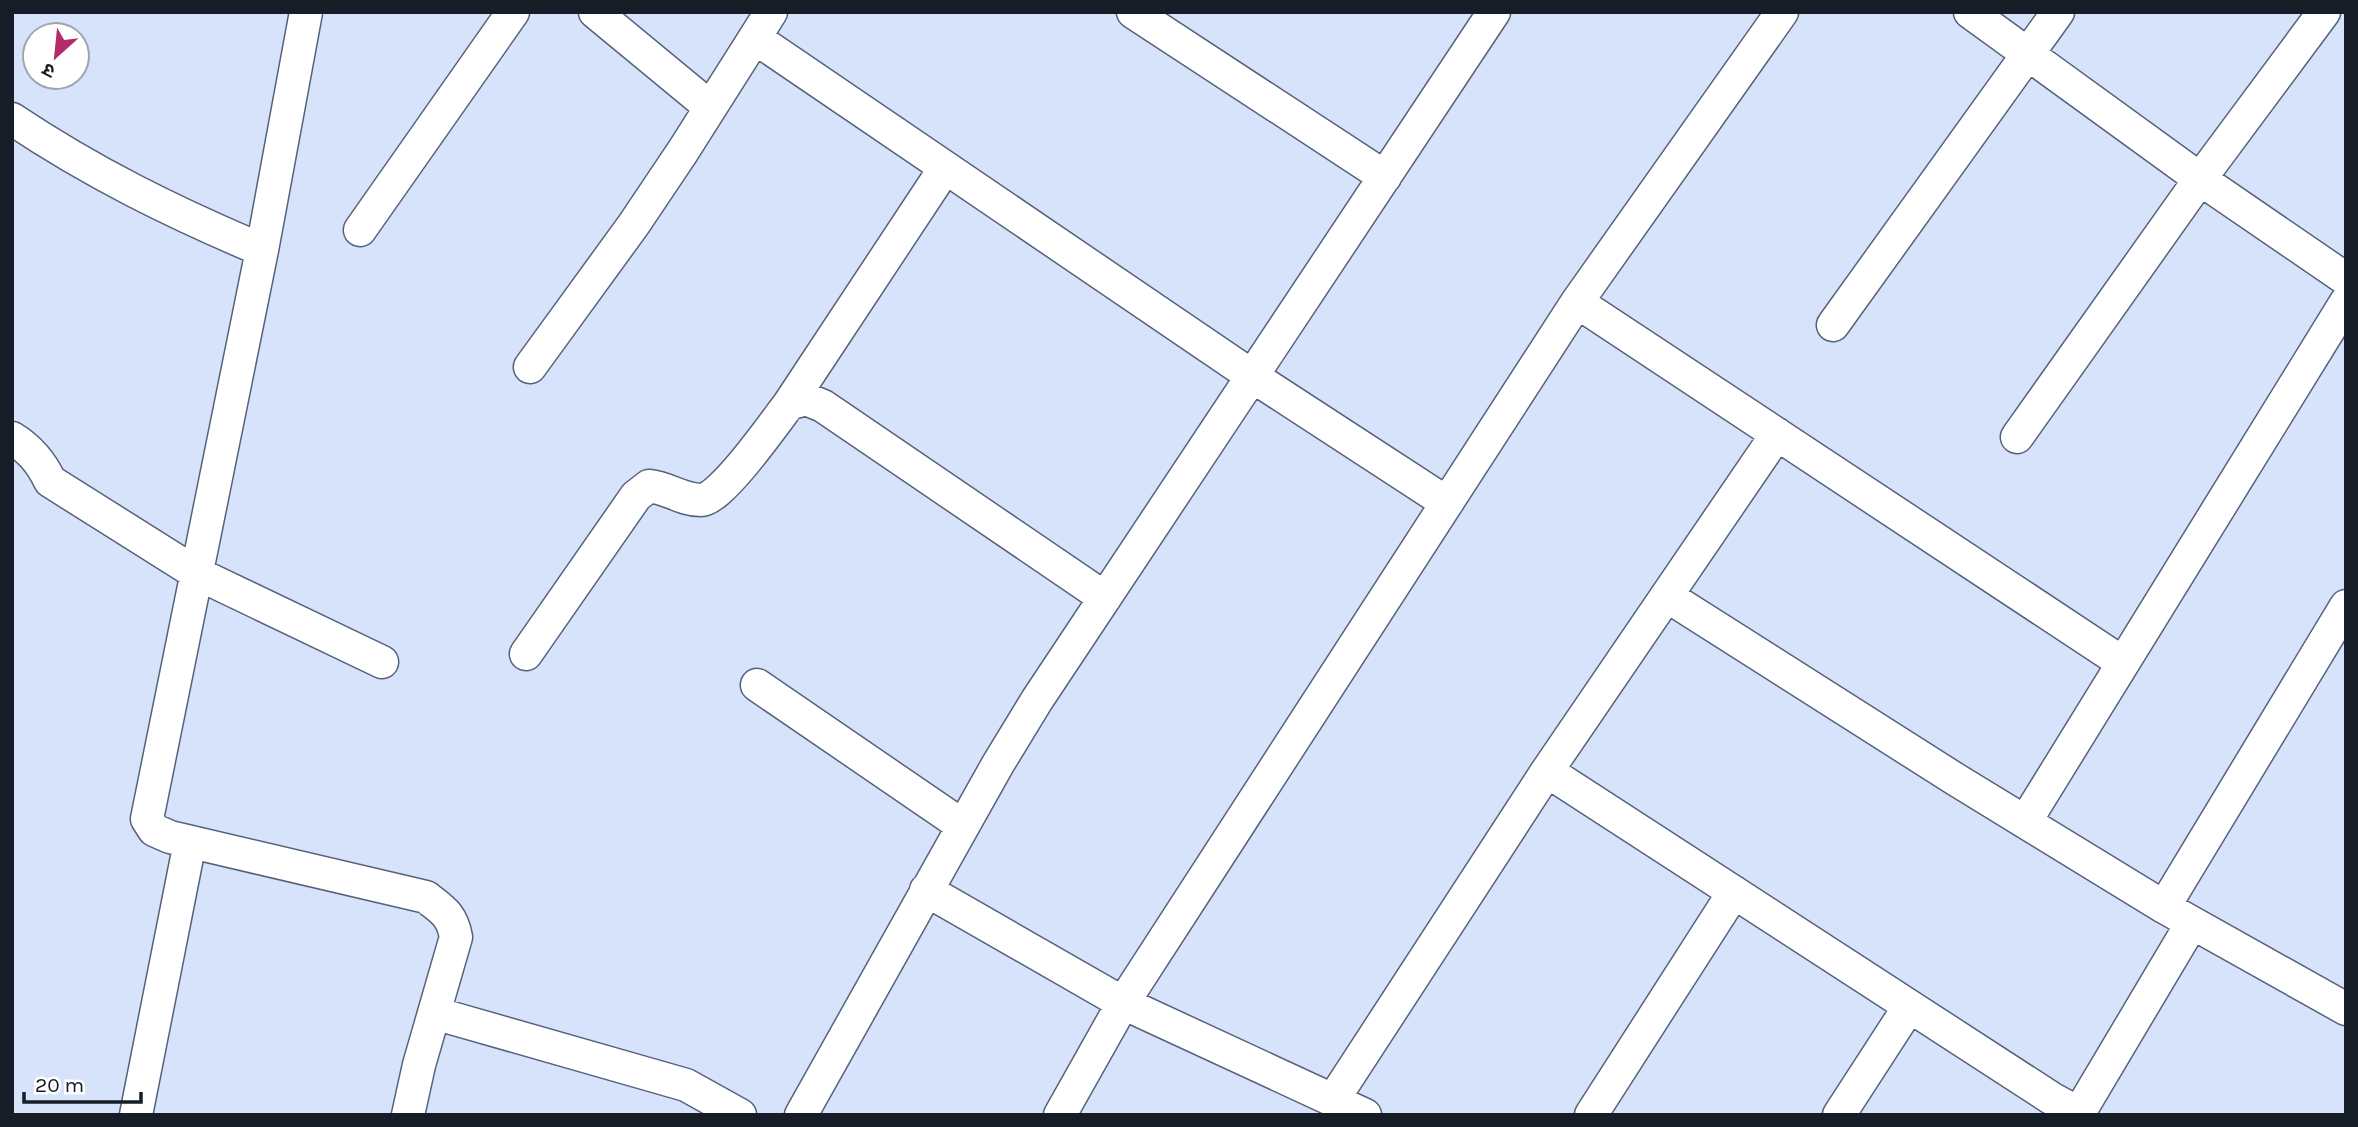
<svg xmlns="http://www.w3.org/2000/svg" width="2358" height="1127" font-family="Karla,'Noto Sans Devanagari',sans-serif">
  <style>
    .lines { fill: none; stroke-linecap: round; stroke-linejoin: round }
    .street-casing { stroke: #56627b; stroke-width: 35 }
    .street { stroke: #fff; stroke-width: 32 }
  </style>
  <rect width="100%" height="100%" fill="#d7e3fa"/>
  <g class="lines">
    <!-- street casing -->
    <g class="street-casing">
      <path id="street" d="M306,12L262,250L147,819L154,830L170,837L426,897C443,910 452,915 456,937L419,1065L408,1115
        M595,12L710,107
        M1133,12L1385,177
        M1970,12L2200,179L2346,279
        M755,38L1252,376L1447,503
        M12,119C93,173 172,212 262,250
        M360,230L513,12
        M1577,302L2123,663
        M1833,325L2058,12
        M530,367L634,224L683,151L771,12
        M789,404L945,168
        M2017,437L2200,179L2324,12
        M12,438C30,449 41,462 50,481L196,573L382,662
        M1667,596L1955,779L2164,907L2346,1009
        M526,654L636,496L649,486C668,488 682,500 701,500C721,500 775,422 789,404L806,399L823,406L1105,598
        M757,685L963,826
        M1547,771L2051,1098L2082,1115
        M2025,822L2346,302
        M926,890L1123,1003L1365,1115
        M2164,907L2346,606
        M434,1013L686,1085L740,1115
        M1333,1100L1547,771L1777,434
        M2079,1113L2192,923
        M136,1115L190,842
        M801,1115L998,764L1037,700L1494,12
        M1060,1115L1123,1003L1577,302L1782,12
        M1591,1115L1734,892
        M1839,1115L1909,1007"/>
    </g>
    <!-- street -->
    <use href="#street" class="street"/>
  </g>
  <!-- border -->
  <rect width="2358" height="1127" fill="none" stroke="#171d27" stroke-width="28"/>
  <!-- north arrow -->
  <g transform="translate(56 56) rotate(207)"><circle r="33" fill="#ffffff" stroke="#a2a5a9" stroke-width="2"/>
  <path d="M0-5L12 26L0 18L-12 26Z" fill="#b42b6a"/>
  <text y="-10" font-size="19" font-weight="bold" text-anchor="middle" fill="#171d27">उ</text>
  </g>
  <!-- scale -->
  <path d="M24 1092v10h117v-10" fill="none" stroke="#171d27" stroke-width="3.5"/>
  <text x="35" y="1092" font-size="21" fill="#171d27" stroke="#ffffff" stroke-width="5" paint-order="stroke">20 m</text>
</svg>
